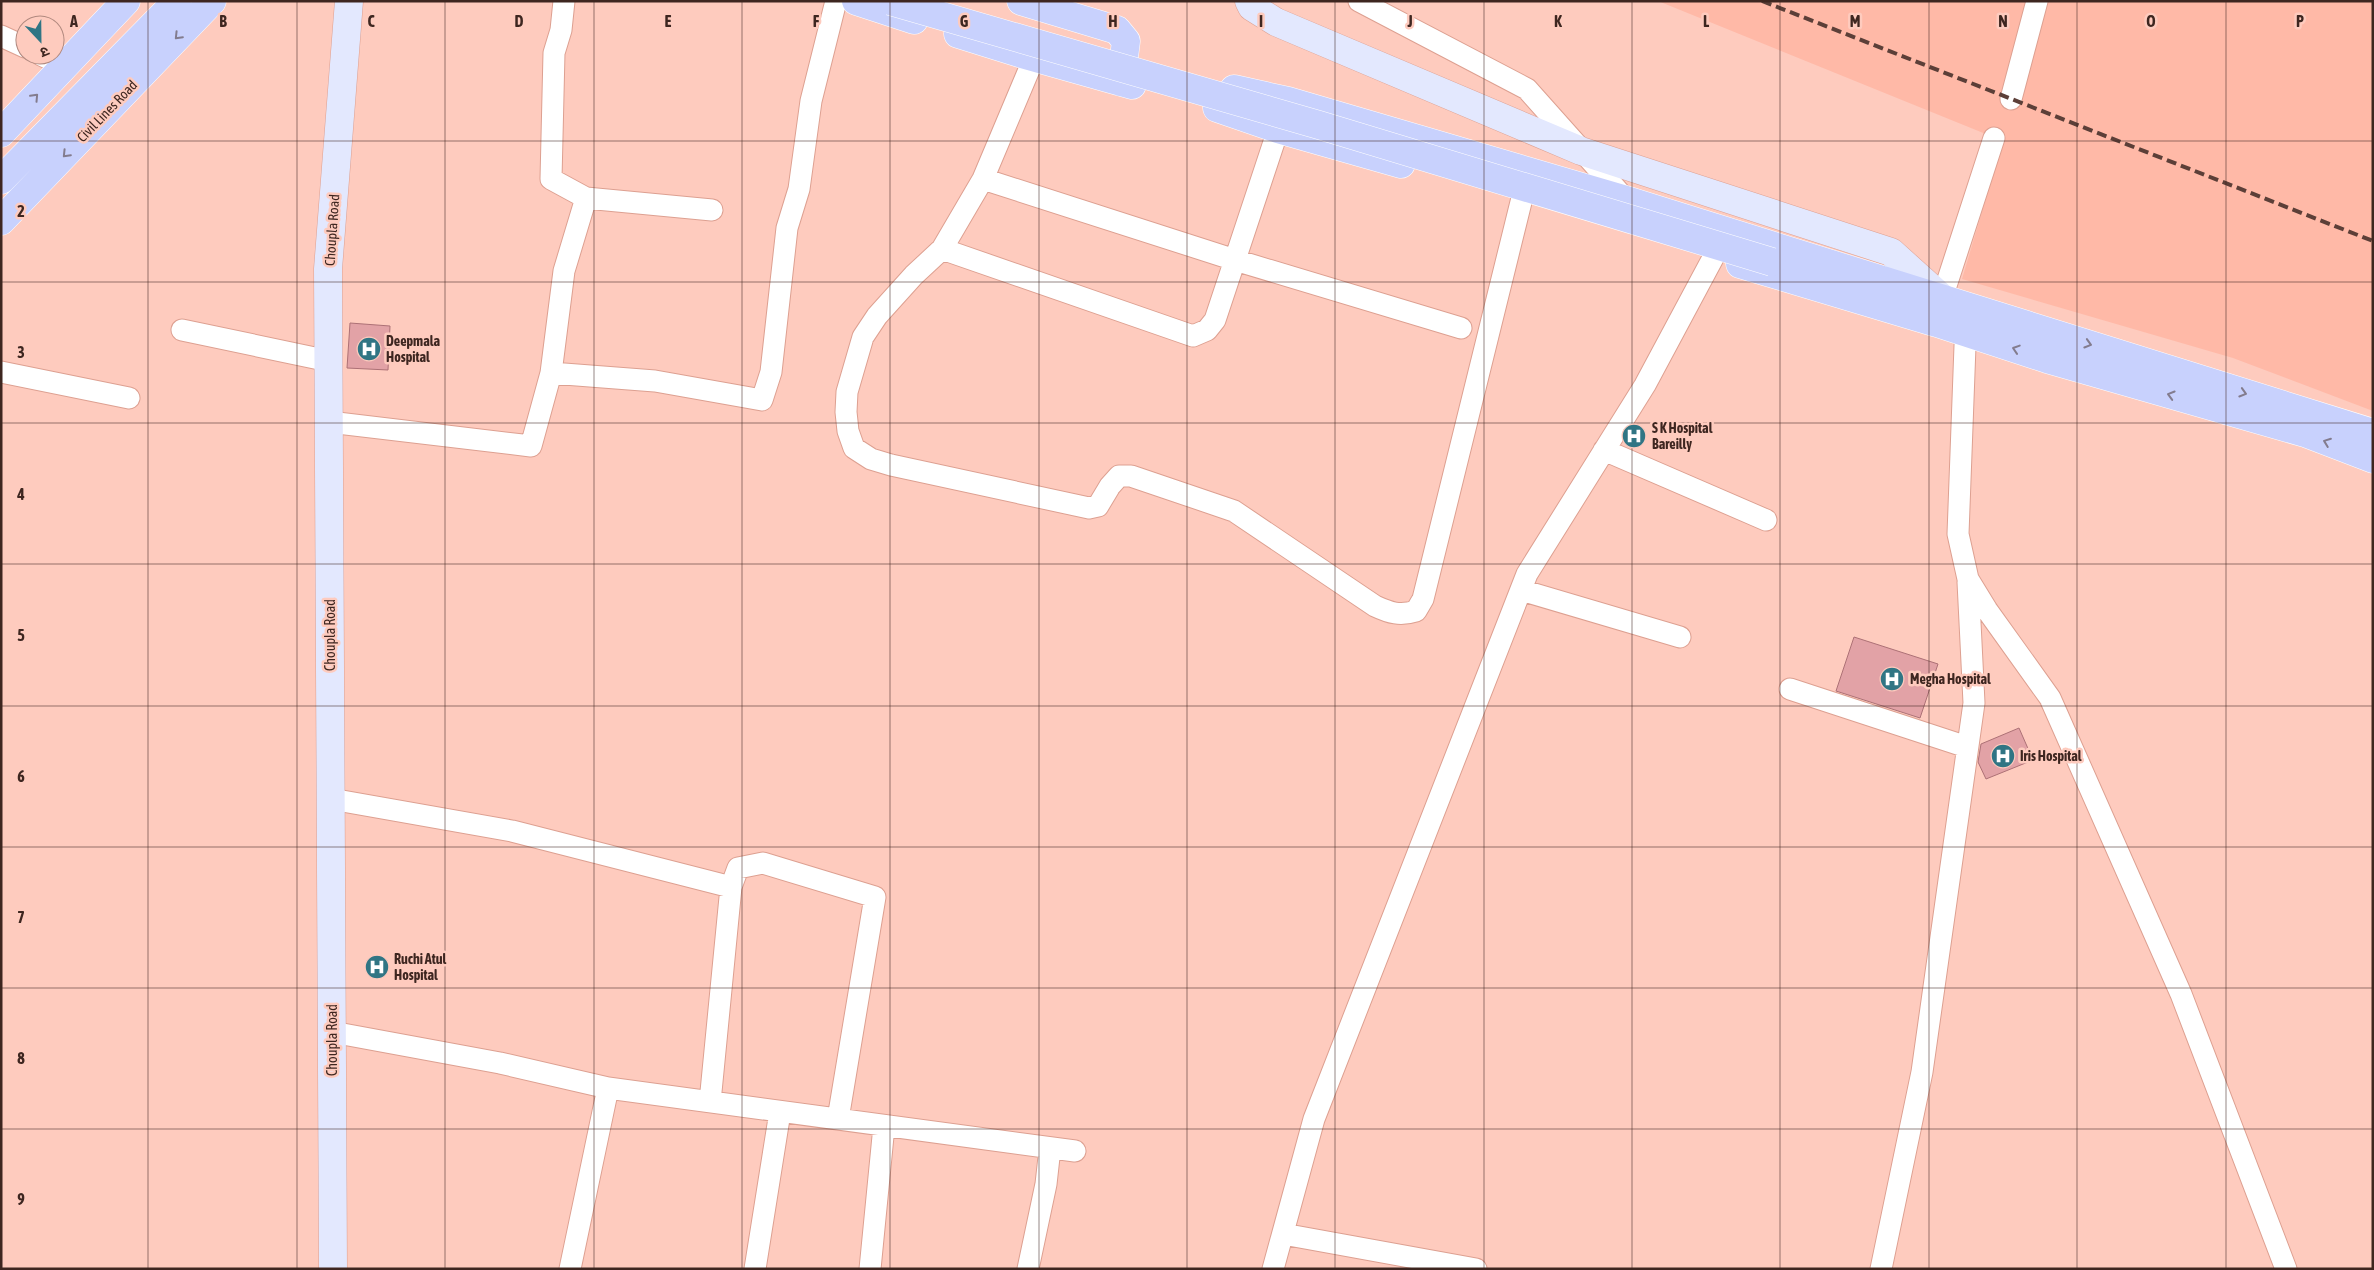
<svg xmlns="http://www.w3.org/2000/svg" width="2374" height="1270" font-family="'Asap Condensed','Noto Sans Devanagari',sans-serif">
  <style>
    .built { fill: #ffb9a7 }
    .building { fill: #e2a2a6; stroke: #ad7176 }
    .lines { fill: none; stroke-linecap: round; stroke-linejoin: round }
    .street-casing { stroke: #dda091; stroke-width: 23 }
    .secondary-casing { stroke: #dda091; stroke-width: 29 }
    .primary-casing { stroke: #fff; stroke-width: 29 }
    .street { stroke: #fff; stroke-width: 21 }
    .secondary { stroke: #e3e8fe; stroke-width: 28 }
    .primary { stroke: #c8d1fd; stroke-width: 28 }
    .rail { stroke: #5c3f38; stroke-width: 4; stroke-dasharray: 10 5; stroke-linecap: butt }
    .primary-bridge-casing { stroke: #fff; stroke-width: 29; stroke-linecap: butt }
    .primary-bridge { stroke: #c8d1fd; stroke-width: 28 }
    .oneway { stroke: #837c8e }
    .grid { fill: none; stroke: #3e2620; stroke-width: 1; stroke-opacity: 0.55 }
    .labels { text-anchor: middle; stroke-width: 5; stroke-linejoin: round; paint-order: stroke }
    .street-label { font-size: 14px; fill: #3e2620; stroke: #fecbbe }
    .poi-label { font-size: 14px; font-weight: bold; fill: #3e2620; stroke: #fecbbe; text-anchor: start }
    .grid-label { font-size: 16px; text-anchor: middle; font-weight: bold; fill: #3e2620; stroke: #fecbbe; stroke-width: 5; stroke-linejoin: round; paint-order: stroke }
  </style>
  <rect width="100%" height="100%" fill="#fecbbe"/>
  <!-- built -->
  <path class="built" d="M1658,1H2373V411L2233,358L1962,279L2003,141Z"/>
  <!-- building -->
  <path class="building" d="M350,323L390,326L388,370L347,368Z
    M1854,637L1938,664L1920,718L1836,691Z
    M2019,728L2033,760L1986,779L1978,762L1981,744Z"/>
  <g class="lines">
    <!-- street casing -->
    <g class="street-casing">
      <path id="street" d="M564,1L561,30L554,53L551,179L586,198L712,210
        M1359,1L1527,89L1626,200
        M1,36L25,47
        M41,55L64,66
        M1034,58L983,179L942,249L914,275L877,316L863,337L847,392L846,412L848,431L854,448L871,459L891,465L1089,508L1098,506L1110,486L1119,476H1131L1234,511L1375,606C1390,613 1400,616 1416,611L1423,599L1522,198
        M2011,99L2037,1
        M983,179L1235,260L1461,328
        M942,249L1193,336L1207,330L1215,320L1283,115
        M1942,298L1994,138
        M1966,319L1958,534L1968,579L1987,610L2050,698L2181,994L2286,1269
        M182,330L329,361
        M1,372L129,398
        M551,373L655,381L762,400L771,372L787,228L799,189L811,101L836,1
        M329,422L531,446L551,373L564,271L586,198
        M1604,450L1766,520
        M1521,590L1680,637
        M1790,689L1967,747
        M331,799L512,831L731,887
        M332,1032L500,1063L608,1088
        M710,1102L731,887L738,868L763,863L875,897L838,1119
        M1283,1234L1476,1269
        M570,1269L608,1088L1075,1151
        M755,1269L780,1112
        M870,1269L884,1126
        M1028,1269L1046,1184L1050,1148
        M1273,1269L1314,1119L1527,574L1645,385L1714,256
        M1881,1269L1922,1072L1974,703L1968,582"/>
    </g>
    <!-- secondary casing -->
    <g class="secondary-casing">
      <path id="secondary" d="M1249,1L1252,7L1276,22L1581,151L1891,252L1942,298
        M333,1269L328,269L349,1"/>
    </g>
    <!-- primary casing -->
    <g class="primary-casing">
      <path id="primary" d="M856,1L914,20
        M1021,1L1117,30L1126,41L1121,82
        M958,34L1022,54L1132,85
        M1234,89L1288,101L1626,200L2373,433
        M1217,108L1278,129L1401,164
        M1,133L126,1
        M1,180L177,1
        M1,221L212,1
        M1740,264L1937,323L2047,359L2305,433L2373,459"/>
    </g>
    <!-- street -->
    <use href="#street" class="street"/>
    <!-- secondary -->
    <use href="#secondary" class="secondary"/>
    <!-- primary -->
    <use href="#primary" class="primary"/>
    <!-- rail -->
    <path class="rail" d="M1762,1L2373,241"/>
    <!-- primary-bridge casing -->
    <g class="primary-bridge-casing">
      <path id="primary-bridge" d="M890,1L1319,125L1772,262"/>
    </g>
    <!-- primary-bridge -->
    <use href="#primary-bridge" class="primary-bridge"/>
  </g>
  <!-- one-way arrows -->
  <defs><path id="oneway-chevron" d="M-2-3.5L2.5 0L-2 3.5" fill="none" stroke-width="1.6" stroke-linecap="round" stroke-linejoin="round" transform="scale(1.25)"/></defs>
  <g class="oneway">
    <use href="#oneway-chevron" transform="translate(178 36) rotate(134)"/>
    <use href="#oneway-chevron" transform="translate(35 97) rotate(-47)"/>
    <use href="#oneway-chevron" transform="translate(66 154) rotate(134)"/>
    <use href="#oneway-chevron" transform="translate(2088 344) rotate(17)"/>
    <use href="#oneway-chevron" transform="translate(2016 349) rotate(-162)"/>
    <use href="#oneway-chevron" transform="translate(2243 393) rotate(17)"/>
    <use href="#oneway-chevron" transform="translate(2171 395) rotate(-164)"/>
    <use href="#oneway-chevron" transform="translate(2327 442) rotate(-159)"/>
  </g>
  <!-- grid -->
  <path class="grid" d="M148,1V1269M297,1V1269M445,1V1269M594,1V1269M742,1V1269M890,1V1269M1039,1V1269M1187,1V1269M1335,1V1269M1484,1V1269M1632,1V1269M1780,1V1269M1929,1V1269M2077,1V1269M2226,1V1269M1,141H2373M1,282H2373M1,423H2373M1,564H2373M1,706H2373M1,847H2373M1,988H2373M1,1129H2373"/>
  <!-- icons -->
  <defs>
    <g id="hospital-disc" transform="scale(1.25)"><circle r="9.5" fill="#307584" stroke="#fecbbe"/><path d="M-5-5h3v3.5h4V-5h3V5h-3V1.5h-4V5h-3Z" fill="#fff"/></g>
  </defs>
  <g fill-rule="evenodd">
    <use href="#hospital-disc" x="369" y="349"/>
    <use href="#hospital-disc" x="1634" y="436"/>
    <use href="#hospital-disc" x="1892" y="679"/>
    <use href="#hospital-disc" x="2003" y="756"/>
    <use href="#hospital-disc" x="377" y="967"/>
  </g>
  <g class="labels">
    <!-- street labels -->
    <g class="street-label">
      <text transform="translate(107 111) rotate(-46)" y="5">Civil Lines Road</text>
      <text transform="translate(332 230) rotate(-86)" y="5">Choupla Road</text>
      <text transform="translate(330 635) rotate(-90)" y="5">Choupla Road</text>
      <text transform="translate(332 1040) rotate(-90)" y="5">Choupla Road</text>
    </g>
    <!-- poi labels -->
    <g class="poi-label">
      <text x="386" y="346">Deepmala<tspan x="386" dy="16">Hospital</tspan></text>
      <text x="1652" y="433">S K Hospital<tspan x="1652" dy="16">Bareilly</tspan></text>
      <text x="1910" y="684">Megha Hospital</text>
      <text x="2020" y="761">Iris Hospital</text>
      <text x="394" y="964">Ruchi Atul<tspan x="394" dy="16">Hospital</tspan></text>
    </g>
  </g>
  <g class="grid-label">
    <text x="74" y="27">A</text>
    <text x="223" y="27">B</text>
    <text x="371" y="27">C</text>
    <text x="519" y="27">D</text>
    <text x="668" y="27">E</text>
    <text x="816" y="27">F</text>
    <text x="964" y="27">G</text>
    <text x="1113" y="27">H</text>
    <text x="1261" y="27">I</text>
    <text x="1410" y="27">J</text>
    <text x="1558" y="27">K</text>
    <text x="1706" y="27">L</text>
    <text x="1855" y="27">M</text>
    <text x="2003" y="27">N</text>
    <text x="2151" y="27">O</text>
    <text x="2300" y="27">P</text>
    <text x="21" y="217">2</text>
    <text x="21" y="358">3</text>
    <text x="21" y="500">4</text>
    <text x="21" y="641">5</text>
    <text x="21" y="782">6</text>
    <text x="21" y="923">7</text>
    <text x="21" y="1064">8</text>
    <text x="21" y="1205">9</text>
  </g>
  <!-- border -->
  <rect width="2374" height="1270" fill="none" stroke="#3e2620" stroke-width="5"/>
  <!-- north arrow -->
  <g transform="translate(40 40) rotate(158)"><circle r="24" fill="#fecbbe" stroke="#b1897f"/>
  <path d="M0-4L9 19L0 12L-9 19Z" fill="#307584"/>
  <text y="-8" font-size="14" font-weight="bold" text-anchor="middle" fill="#3e2620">उ</text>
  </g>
</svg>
